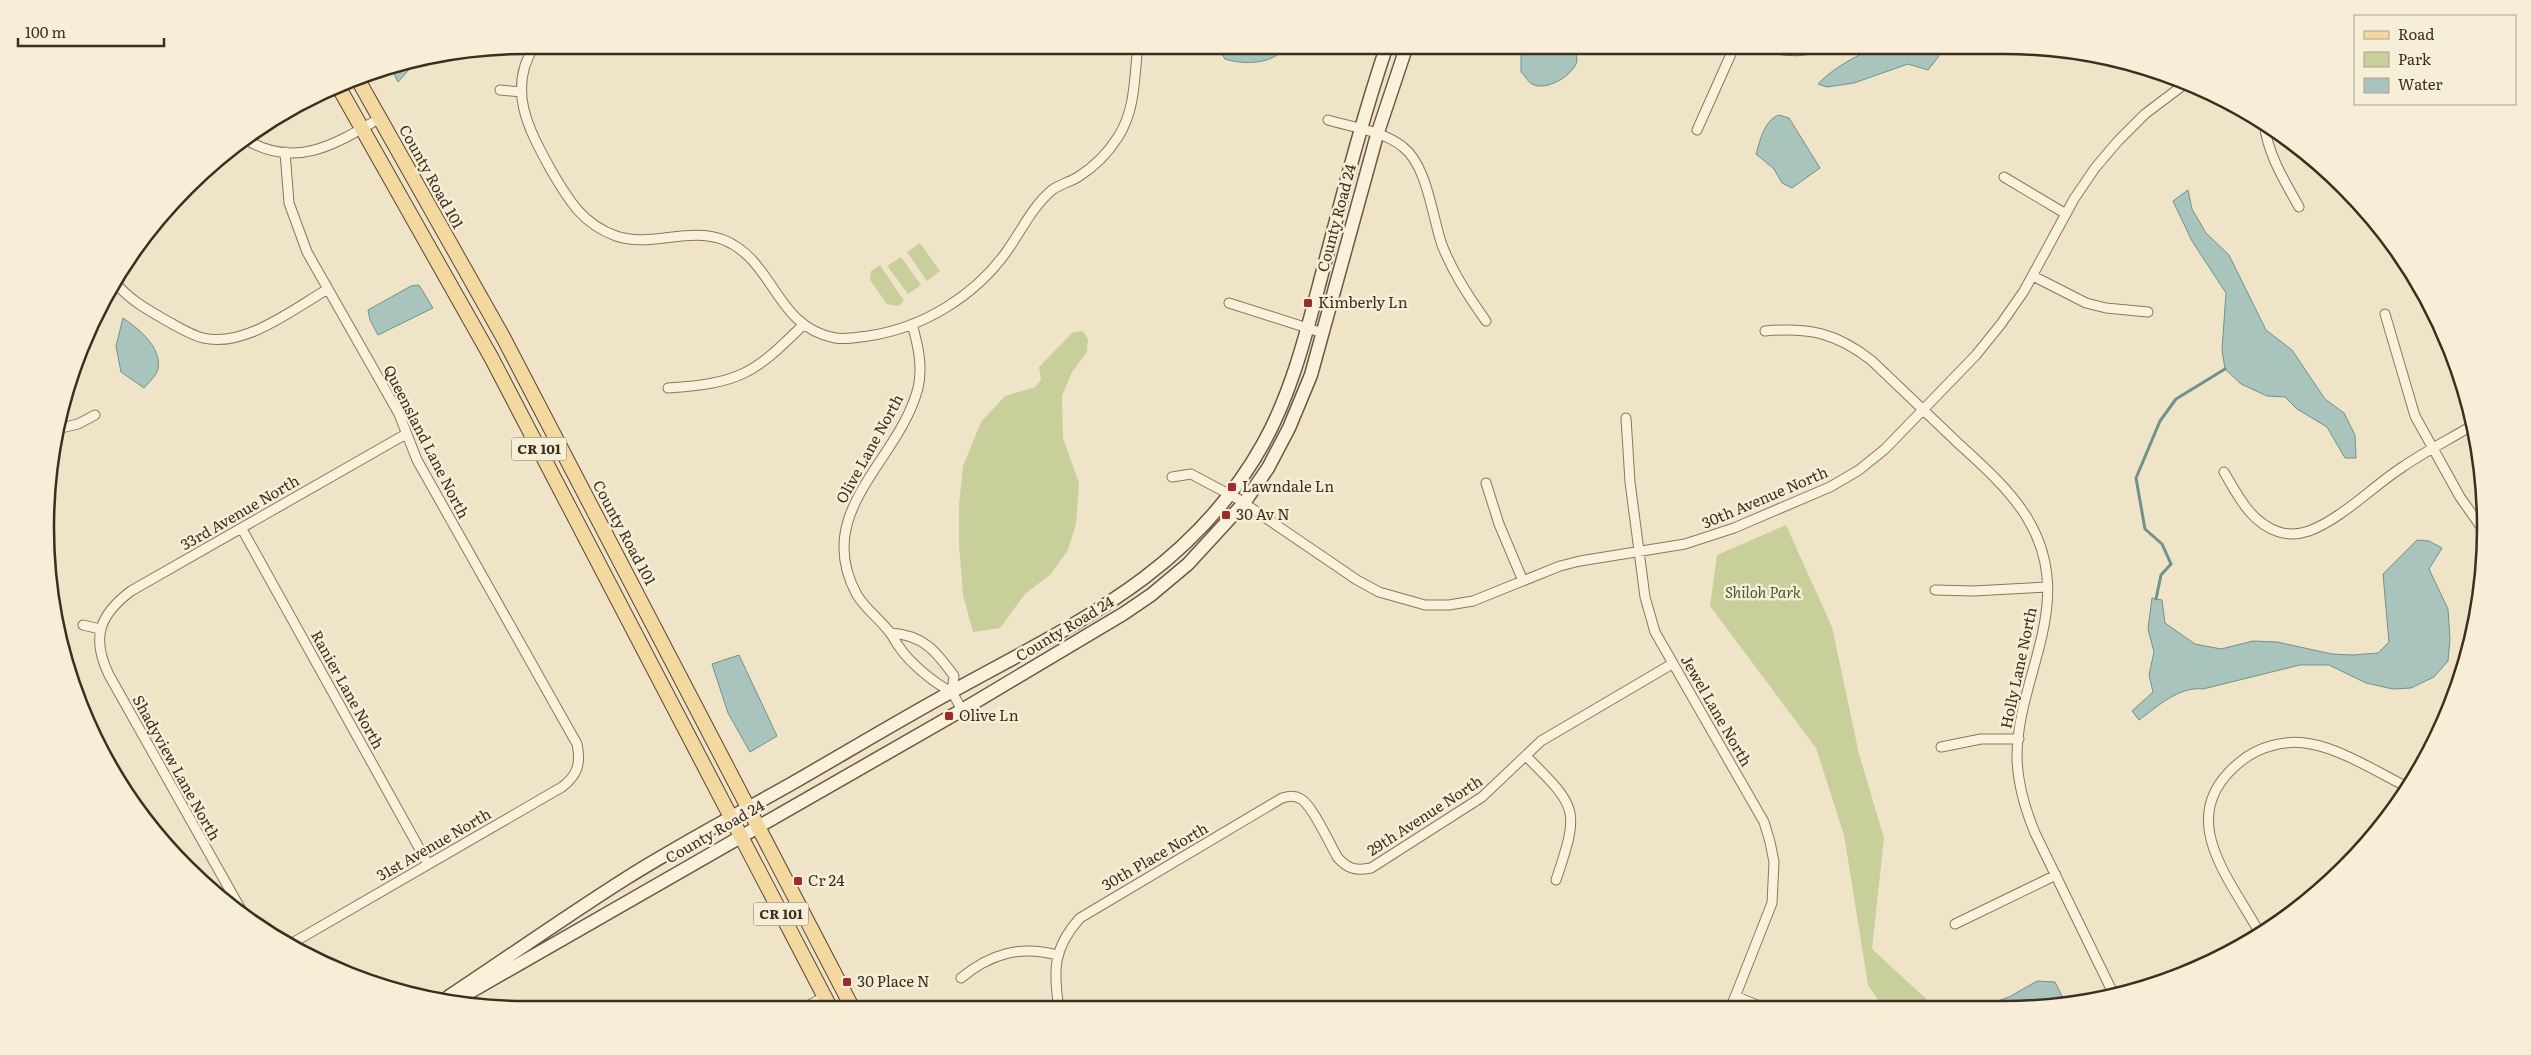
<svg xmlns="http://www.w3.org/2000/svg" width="2531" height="1055" font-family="Literata,serif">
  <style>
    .green { fill: #c9cf9b }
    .water { fill: #a9c4bc; stroke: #6f938a }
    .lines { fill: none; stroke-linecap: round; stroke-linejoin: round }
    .stream { stroke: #6f938a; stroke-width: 3 }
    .street-casing { stroke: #8d765c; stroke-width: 11 }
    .secondary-casing { stroke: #6f573f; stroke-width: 15 }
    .primary-casing { stroke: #5b4430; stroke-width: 16 }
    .street { stroke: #faf1dc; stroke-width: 9 }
    .secondary { stroke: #faf1dc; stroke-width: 12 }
    .primary { stroke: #f3d9a0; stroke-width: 14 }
    .poi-dot { fill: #9e2a2b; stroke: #f7eed8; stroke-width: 2 }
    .labels { text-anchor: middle; stroke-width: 5; stroke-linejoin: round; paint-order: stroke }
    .shield { fill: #f7eed8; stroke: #756857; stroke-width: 1 }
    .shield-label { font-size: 14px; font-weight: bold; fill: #3d2e20 }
    .street-label { font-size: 15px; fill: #3d2e20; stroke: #f7eed8 }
    .poi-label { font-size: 15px; fill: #3d2e20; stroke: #f7eed8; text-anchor: start }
    .park-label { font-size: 15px; font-style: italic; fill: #4d5a26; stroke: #f7eed8 }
    .rim { fill: none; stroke: #3d2e20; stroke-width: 2.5 }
  </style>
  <rect width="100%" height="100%" fill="#f0e4c8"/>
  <!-- green -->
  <path class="green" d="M920,243L940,271L927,281L907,252Z
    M901,257L921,285L908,294L887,266Z
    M880,265L904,301L898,306L887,304L870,280L871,271Z
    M1083,331L1088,339L1087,352L1072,372L1062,396L1063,438L1079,483L1076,524L1068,550L1051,574L1025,594L1000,628L973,632L963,595L959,545V505L963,466L981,422L1005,396L1035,387L1041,380L1039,367L1073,332Z
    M1786,525L1832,627L1859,754L1884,838L1872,949L1934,1006H1882L1868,985L1844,835L1816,748L1710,606L1717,555Z"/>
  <!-- water -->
  <path class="water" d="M1216,45H1286C1276,65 1243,65 1225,59Z
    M1521,45H1575C1575,50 1577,56 1577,61C1574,75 1546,92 1532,84C1528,82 1525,76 1521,72Z
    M1878,45H1931L1939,56L1928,70L1908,64L1854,83L1827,87L1818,84C1835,66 1856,57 1878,45Z
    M414,64L398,82L391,68Z
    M1779,115L1789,118L1820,168L1792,188L1782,183L1774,169L1756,154C1760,141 1764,120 1779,115Z
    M2188,190L2192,209L2206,233L2229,255L2266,330L2292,350L2325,399L2344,413L2355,435L2356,458H2345L2327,427L2297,409L2285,397L2267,396L2241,384L2225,369L2222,350L2226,293L2192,241L2173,201Z
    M419,285L433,308L378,335L370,320L368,310L411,286Z
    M123,318C139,329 162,347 158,369C157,375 148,383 144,388L121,372L116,346Z
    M2417,540L2429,541L2442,548L2429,569L2448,609L2450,639L2448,661L2434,677L2411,688L2393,689L2366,683L2329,665H2300L2203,689C2179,686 2157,707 2139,720L2132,711L2153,692L2149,675L2154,652L2148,629L2152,598L2162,600L2165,623L2195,644L2221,649L2253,641L2277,642L2332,654L2353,655L2378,653L2389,642L2383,574Z
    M739,655L777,736L750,752L728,713L712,664Z
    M2037,981L2055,982L2067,1006H1984L2009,997Z"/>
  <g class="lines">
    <!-- stream -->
    <path class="stream" d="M2156,599L2161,575L2171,564L2162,544L2145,529L2136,478L2160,421L2176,399L2225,369"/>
    <!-- street casing -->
    <g class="street-casing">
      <path id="street" d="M535,45C506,89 529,130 551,170C568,199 582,224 616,236C651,248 689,226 724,240C775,261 775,327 835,338C846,340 858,337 868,336C923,328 975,296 1007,251C1022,230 1032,207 1052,190C1060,184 1070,182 1078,177C1094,167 1108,153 1118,137C1136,109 1134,77 1138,45
        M1758,45C1781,51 1803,54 1825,45
        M500,90L522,92
        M1328,120C1351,127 1384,131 1403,147C1427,165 1432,216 1442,245C1453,273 1469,297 1486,321
        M2264,123C2268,155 2284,180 2299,207
        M1697,130L1735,45
        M245,139C295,170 336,144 380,118
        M285,152L289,203L307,252L399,414L417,460L577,744C581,763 578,775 562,787L294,942
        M2004,177L2066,214
        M2033,276L2086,303L2106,308L2148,312
        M114,281C129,300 148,310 169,322C180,328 191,335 203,338C245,348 293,309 328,289
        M1229,303L1323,333
        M2385,314L2415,416L2460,497L2484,531
        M912,324C918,345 923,367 918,388C899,462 811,511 857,595C864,607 878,618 887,629C893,635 895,642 900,648C910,663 935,684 952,692
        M1765,331C1809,327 1836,333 1871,360C1900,388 1930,416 1959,444C1983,466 2008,488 2026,516C2080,602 2016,675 2017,759C2018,786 2025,809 2035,833L2113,993
        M668,388C739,383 753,375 803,325
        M1626,418L1630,482L1645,597L1655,632L1764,822L1770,842L1774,862L1772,903L1731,1007
        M57,429L78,424L95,415
        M2224,472C2238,496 2251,523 2279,532C2289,535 2300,534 2309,531C2343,518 2374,485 2404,466C2426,451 2450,439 2473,425
        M1172,477L1191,474L1238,499L1357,580L1379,592L1425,605H1449L1473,601L1560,566L1580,561L1685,544L1734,528L1830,487L1859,470L1885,449L1976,355L2001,324L2024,291L2074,199L2095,168L2118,141L2145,114L2186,83
        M1486,483L1499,524L1523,581
        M242,529L428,864
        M1935,590L1973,591L2048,587
        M83,625L100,629
        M891,633C923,635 936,651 954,676L952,692
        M952,692L962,710
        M1941,747L1981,739H2019
        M1526,756C1578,808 1580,809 1556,880
        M244,915L109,675C91,638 99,615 131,591L406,434
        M1955,924L2056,875
        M2258,930C2227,875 2174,815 2240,762C2259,746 2287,739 2311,744C2341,749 2381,774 2409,788
        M961,978C990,954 1020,945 1057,955
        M1735,996L1762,1007
        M802,1009L824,997
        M1059,1009C1053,970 1053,948 1080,918L1282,798C1289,796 1294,795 1301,799C1313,806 1330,845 1338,858C1348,869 1356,871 1371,868L1482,797L1541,741L1672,664"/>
    </g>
    <!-- secondary casing -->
    <g class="secondary-casing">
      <path id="secondary" d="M448,997C507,958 565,917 625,879C679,845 736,815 791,784C845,753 898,721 951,692C1074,624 1191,573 1263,444C1293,390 1307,330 1323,270C1343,194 1362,119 1387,45
        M458,999L962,710L1123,614L1151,595L1188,564L1244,503L1268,468L1289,428L1311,375L1377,135L1407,45"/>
    </g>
    <!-- primary casing -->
    <g class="primary-casing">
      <path id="primary" d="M357,78L503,337L853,1009
        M338,86L491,357L831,1009"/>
    </g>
    <!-- street -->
    <use href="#street" class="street"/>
    <!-- secondary -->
    <use href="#secondary" class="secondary"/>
    <!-- primary -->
    <use href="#primary" class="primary"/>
  </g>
  <!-- markers -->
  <g class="poi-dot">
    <rect x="1303" y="298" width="10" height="10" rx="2.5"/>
    <rect x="1227" y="482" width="10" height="10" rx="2.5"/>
    <rect x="1221" y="510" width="10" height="10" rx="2.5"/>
    <rect x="944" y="711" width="10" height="10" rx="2.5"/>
    <rect x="793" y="876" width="10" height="10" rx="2.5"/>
    <rect x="842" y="977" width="10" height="10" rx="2.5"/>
  </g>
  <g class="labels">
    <!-- shield labels -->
    <g class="shield">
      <rect x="511.5" y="437.5" width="55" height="23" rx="4"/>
      <rect x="753.5" y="902.5" width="55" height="23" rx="4"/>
    </g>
    <g class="shield-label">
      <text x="539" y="454">CR 101</text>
      <text x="781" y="919">CR 101</text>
    </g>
    <!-- street labels -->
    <g class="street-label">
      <text transform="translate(431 177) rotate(61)" y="5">County Road 101</text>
      <text transform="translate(1337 218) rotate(-75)" y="5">County Road 24</text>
      <text transform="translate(426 442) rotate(63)" y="5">Queensland Lane North</text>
      <text transform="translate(870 449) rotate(-61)" y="5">Olive Lane North</text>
      <text transform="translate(1765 498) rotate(-23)" y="5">30th Avenue North</text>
      <text transform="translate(240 513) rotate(-30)" y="5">33rd Avenue North</text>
      <text transform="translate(624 533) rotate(62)" y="5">County Road 101</text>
      <text transform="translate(1065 629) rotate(-31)" y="5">County Road 24</text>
      <text transform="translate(2019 668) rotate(-78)" y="5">Holly Lane North</text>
      <text transform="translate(347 690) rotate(61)" y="5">Ranier Lane North</text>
      <text transform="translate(1716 711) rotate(60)" y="5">Jewel Lane North</text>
      <text transform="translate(176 768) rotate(61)" y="5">Shadyview Lane North</text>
      <text transform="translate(1425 816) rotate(-33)" y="5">29th Avenue North</text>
      <text transform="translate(715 832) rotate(-30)" y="5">County Road 24</text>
      <text transform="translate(434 845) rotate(-30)" y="5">31st Avenue North</text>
      <text transform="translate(1155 857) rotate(-30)" y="5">30th Place North</text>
    </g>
    <!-- poi labels -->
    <g class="poi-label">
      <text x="1318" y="308">Kimberly Ln</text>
      <text x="1242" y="492">Lawndale Ln</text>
      <text x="1236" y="520">30 Av N</text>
      <text x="959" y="721">Olive Ln</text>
      <text x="808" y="886">Cr 24</text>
      <text x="857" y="987">30 Place N</text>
    </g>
    <!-- park labels -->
    <g class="park-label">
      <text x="1763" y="598">Shiloh Park</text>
    </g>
  </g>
  <!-- crop -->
  <path d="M0 0H2531V1055H0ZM527 54H2004A473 473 0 0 1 2477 527V528A473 473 0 0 1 2004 1001H527A473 473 0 0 1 54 528V527A473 473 0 0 1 527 54Z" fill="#f7eed8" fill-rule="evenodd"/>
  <path class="rim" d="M527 54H2004A473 473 0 0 1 2477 527V528A473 473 0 0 1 2004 1001H527A473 473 0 0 1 54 528V527A473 473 0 0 1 527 54Z"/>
  <!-- legend -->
  <rect x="2354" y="15" width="162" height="90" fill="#f7eed8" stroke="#ada18e"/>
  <rect x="2364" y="31" width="25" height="8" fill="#f3d9a0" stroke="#ada18e"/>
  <text x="2398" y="40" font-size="15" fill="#3d2e20">Road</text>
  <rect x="2364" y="52" width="25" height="15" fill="#c9cf9b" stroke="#ada18e"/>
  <text x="2398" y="65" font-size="15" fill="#3d2e20">Park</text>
  <rect x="2364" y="78" width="25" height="15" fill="#a9c4bc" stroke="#ada18e"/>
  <text x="2398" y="90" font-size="15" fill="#3d2e20">Water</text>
  <!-- scale -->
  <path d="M18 38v8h146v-8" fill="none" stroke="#3d2e20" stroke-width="2.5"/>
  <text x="25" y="38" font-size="15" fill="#3d2e20" stroke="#f7eed8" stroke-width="4" paint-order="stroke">100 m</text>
</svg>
